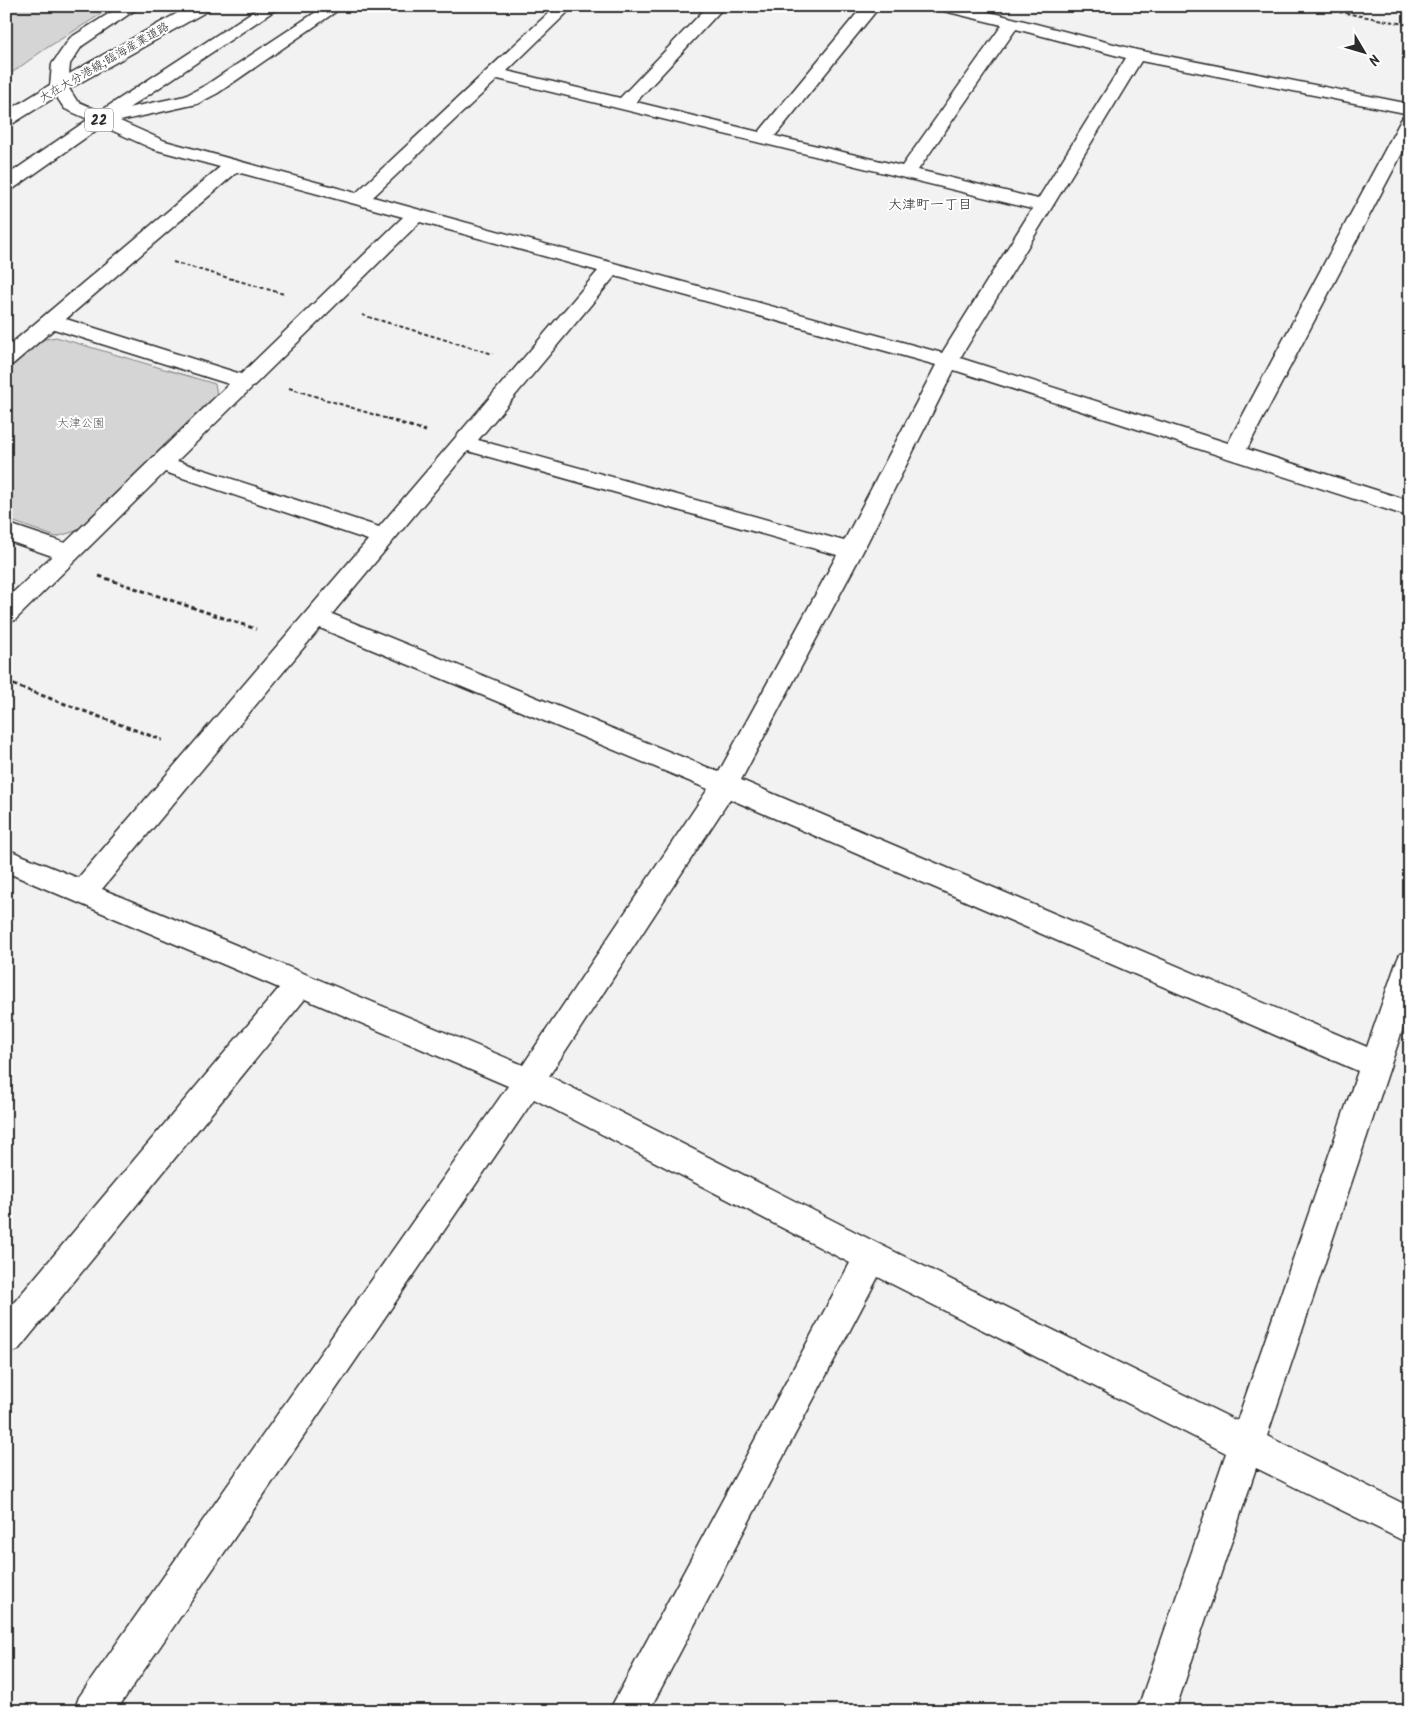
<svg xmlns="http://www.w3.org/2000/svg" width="1416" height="1717" font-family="Kalam,'Klee One',sans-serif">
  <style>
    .green { fill: #d5d5d5; stroke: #808080 }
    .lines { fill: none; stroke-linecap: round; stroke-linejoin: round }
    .minor-casing { stroke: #2b2b2b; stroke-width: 3 }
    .major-casing { stroke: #2b2b2b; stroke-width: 3 }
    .path-far1 { stroke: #2b2b2b; stroke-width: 2; stroke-dasharray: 4 2.5; stroke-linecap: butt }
    .path { stroke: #2b2b2b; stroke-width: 3; stroke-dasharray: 4.5 3; stroke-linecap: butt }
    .minor { fill: #fff; fill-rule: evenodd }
    .major { fill: #fff; fill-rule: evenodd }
    .labels { text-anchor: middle; stroke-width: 4; stroke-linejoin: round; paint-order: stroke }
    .far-street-label { font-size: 12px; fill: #2b2b2b; stroke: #fff }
    .far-park-label { font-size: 12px; fill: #565656; stroke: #fff }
    .shield { fill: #fff; stroke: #6b6b6b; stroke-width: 1 }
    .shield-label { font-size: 14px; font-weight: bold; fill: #2b2b2b }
    .far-neighbourhood-label { font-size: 14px; fill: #2b2b2b; stroke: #fff }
  </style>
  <rect width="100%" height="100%" fill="#f2f2f2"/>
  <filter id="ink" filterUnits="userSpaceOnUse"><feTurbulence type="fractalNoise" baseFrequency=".02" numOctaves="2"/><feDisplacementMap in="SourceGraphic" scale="10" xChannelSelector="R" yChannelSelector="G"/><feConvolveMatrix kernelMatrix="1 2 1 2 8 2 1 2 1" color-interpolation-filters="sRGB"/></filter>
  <g filter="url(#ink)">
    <!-- green -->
    <path class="green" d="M6,6H114L45,49L6,77Z
      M56,337L215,384L217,394L76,531L56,537L6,519V369L40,340Z"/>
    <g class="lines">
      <!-- minor casing -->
      <g class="minor-casing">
        <path id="minor" d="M121,6H141L82,46L70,64L68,87L77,101L104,113L185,96L206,85L325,6H344L218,93L197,104L120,121L165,141L356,193L556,6H574L507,71L620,98L708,6H725L636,102L759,132L863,6H880L775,136L902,166L1002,25L940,10L938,6H966L1137,50L1410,104V114L1141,61L960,358L1228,443L1401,120L1404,116L1410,115V138L1247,449L1410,501V517L954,370L863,551L741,780L1367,1047L1396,963L1400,954L1410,951V1007L1267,1436L1410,1507V1544L1256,1468L1175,1711H1137L1226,1453L878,1277L649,1711H609L850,1263L534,1099L116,1711H74L79,1697L508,1086L305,999L18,1350L6,1354V1312L279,988L6,872V849L78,878L368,540L165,472L15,620L6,623V599L52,556L6,540V523L65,543L229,384L54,329L13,364L6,365V348L220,167L153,149L100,125L93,124L90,120L65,109L62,105L50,87L52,64L70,38ZM1016,29L1126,58L1038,199L918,170ZM498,79L1032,209L942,353L373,197ZM237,172L403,217L241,374L66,319ZM420,222L598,271L379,527L177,461ZM615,276L936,365L844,541L478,440ZM468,451L837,555L719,772L332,614ZM320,628L708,789L523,1065L102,889ZM730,799L1358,1071L1237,1421L883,1246L549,1076Z"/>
      </g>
      <!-- major casing -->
      <g class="major-casing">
        <path id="major" d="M190,6H211L209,10L65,91L12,124L6,125V112L53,83Z
          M261,6H281L105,124L13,189L6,191V176L93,116Z"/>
      </g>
      <!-- path-far1 -->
      <path class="path-far1" d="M1307,6L1410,25
        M173,262L284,294
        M362,315L493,354
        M289,388L391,420"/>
      <!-- path -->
      <path class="path" d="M387,419L426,431
        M99,576L256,629
        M6,682L162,740"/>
      <!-- minor -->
      <use href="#minor" class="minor"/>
      <!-- major -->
      <use href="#major" class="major"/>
    </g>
  </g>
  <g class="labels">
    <!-- far-street labels -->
    <g class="far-street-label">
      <text transform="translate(104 62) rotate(-30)" y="4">大在大分港線;臨海産業道路</text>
    </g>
    <!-- far-park labels -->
    <g class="far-park-label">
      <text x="81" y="427">大津公園</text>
    </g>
    <!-- shield labels -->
    <rect class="shield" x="85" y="108.5" width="28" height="23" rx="4"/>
    <g class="shield-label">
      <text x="99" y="125">22</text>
    </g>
    <!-- far-neighbourhood labels -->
    <g class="far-neighbourhood-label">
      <text x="930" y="209">大津町一丁目</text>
    </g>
  </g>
  <!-- margin -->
  <rect width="1416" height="1717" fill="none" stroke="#fff" stroke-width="25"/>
  <rect x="12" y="12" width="1391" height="1692" fill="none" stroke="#2b2b2b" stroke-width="2" filter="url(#ink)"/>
  <!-- north arrow -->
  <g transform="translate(1364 52) rotate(128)" stroke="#ffffff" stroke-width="4" paint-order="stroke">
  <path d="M0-4L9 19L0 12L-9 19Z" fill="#2b2b2b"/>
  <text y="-8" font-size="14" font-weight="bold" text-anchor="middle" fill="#2b2b2b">N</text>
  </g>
</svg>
